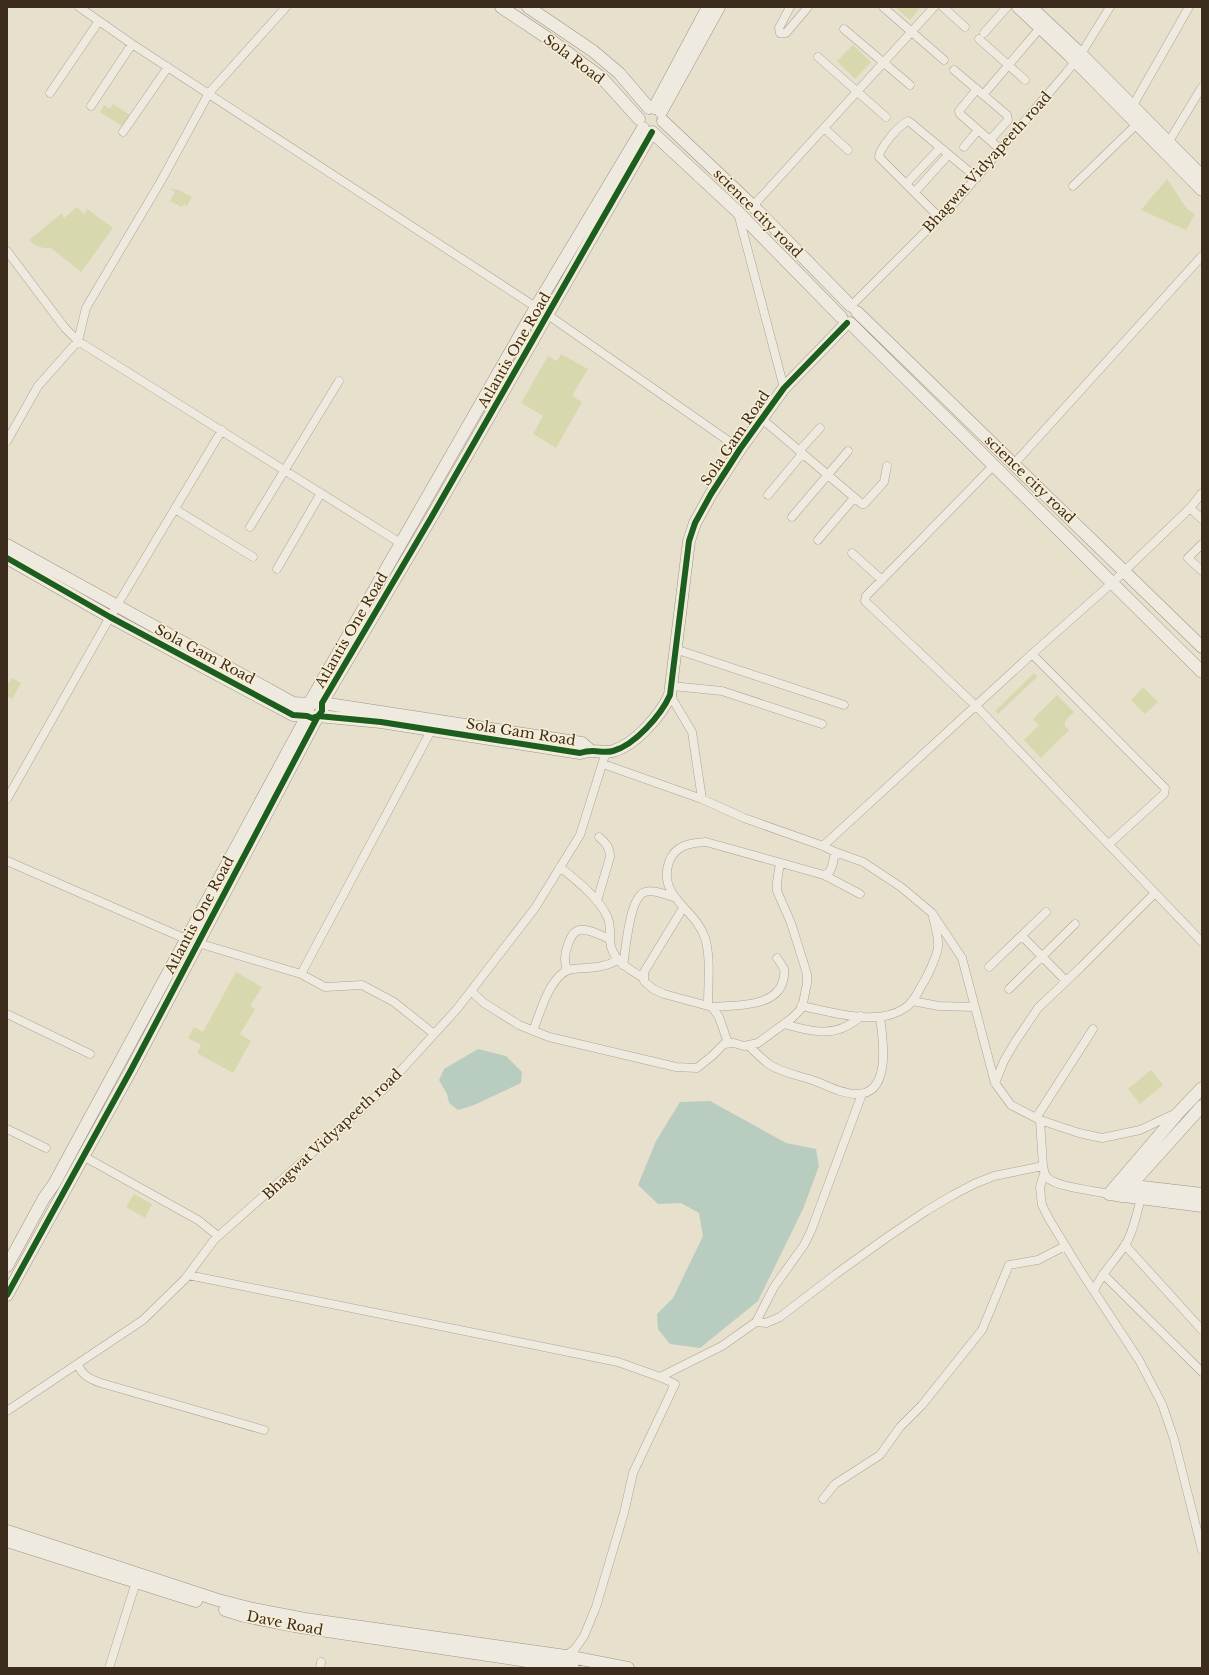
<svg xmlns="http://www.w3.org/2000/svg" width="1209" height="1675" font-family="'Libre Baskerville',serif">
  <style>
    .green { fill: #d7d8ae }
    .water { fill: #b9ccc0 }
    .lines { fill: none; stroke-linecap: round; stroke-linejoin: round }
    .street-casing { stroke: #aca496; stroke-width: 9 }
    .secondary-casing { stroke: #9c9486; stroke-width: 13 }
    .street { stroke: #efeae0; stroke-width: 8 }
    .secondary { stroke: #efeae0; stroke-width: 12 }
    .cycleway-casing { stroke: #f8eed3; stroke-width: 8 }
    .cycleway { stroke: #1b5e20; stroke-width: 6 }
    .labels { text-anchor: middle; stroke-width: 3; stroke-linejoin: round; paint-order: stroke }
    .street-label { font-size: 14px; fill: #3c2c1d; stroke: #f8eed3 }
  </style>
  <rect width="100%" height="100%" fill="#e7e0cd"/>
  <!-- green -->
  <path class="green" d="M895,7H921L910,20Z
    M853,45L871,62L855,79L837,61Z
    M113,104L130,115L122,126L100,112L104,105L110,109Z
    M1167,179L1187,209L1195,214L1186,230L1141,210Z
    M173,188L176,190L177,189L192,197L187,206L184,204L182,207L170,201L175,192L172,190Z
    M77,207L84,214L87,209L113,228L81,272L51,248H43L35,245L29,240L62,213L64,218Z
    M561,354L588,369L572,396L582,402L556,448L533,434L543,416L521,403L548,356L557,361Z
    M1034,673L1037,677L998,714L995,711Z
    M12,678L21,683L12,699L7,696V685Z
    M1143,687L1158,702L1145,714L1131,700Z
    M1057,695L1074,712L1065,721V726L1069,730L1041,758L1024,740L1039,725L1033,719Z
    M236,972L262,987L250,1006L255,1009L240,1034L251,1041L233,1073L197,1053L201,1045L188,1038L194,1027L203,1032Z
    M1151,1070L1163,1085L1140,1104L1128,1089Z
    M134,1194L152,1204L145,1218L126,1207Z"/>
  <!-- water -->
  <path class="water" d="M478,1049L506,1056L522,1072L521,1083L474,1105L458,1110L449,1103L447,1094L439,1080L444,1069Z
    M710,1101L786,1143L816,1149L819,1166L803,1209L758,1301L700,1348L670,1344L658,1329L657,1314L673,1298L703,1236L699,1213L681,1203L658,1204L638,1185L656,1141L680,1102Z"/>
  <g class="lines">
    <!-- street casing -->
    <g class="street-casing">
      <path id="street" d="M79,7L132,44L548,315L740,449
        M790,7L779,28L780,33H786L808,7
        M883,7L944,60
        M943,7L965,27
        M844,29L910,85
        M984,33L1007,7
        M979,39L1025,80
        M818,57L886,117
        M954,70L1007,115L1008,120L990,140
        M977,89L959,111L960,114L1001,150
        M50,93L99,21
        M983,95L1040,28
        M91,106L132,44
        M1132,107L1189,7
        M824,128L848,150
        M123,132L168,67
        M1168,143L1202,87
        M964,147L978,130
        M906,184L940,148
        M1073,186L1137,124
        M915,192L948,155
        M753,206L934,7
        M738,213L784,388
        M940,218L879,157C880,147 899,125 908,121L911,123L977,178
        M7,251L65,328L78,341L402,544
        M851,306L957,200L1066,73L1081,54L1110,7
        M762,419L862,504H864L884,482L887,466
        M7,441L38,386L78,341L86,308L161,181L209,93L286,7
        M799,451L820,428
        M1014,464L1202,256
        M993,466L866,596L865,601L976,706L1202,942
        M768,495L802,454
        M1190,508L1202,519
        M175,509L253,557
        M792,517L848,451
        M250,527L339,381
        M818,540L854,498
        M1202,544L1188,558L1202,571
        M852,553L882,580
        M277,569L321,493
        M675,649L844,705
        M1032,654L1165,788L1164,794L1109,844
        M672,686L722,691L822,724
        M670,695L692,732L702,799
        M603,764L702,799L744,818L823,846L1032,654L1112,583L1190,508L1202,493
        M7,799L110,617L222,430
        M823,846L835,852L863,862L901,887L932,913L962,958L995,1083L1011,1105L1040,1120L1079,1133L1102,1138L1140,1130L1174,1114
        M7,861L186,939
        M560,867C577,881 597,896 607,916C611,924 610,932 610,940C611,960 628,968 643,978
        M824,875L860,894
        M597,901L610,857C610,848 606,843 599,837
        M683,908L644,972V981L653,989L664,994L712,1007L719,1017L728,1043
        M1022,936L1066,981
        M198,943L301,974L433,727
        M623,965C626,950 629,897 645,892C654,889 667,895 676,898
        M989,967L1046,912
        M567,970C566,967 565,963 565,960C565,952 570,932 579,930C588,928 602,936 610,939
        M301,974L325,987L362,985L394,1002L434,1034
        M1009,989L1075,924
        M471,991L484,1003L519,1025L549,1037L676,1067L697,1068L712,1056L724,1044L734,1043L744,1046L758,1043L792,1018L800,1010L803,1003L807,983V974L791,923L777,891V882L780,863
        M912,1001L939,1006L974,1007
        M708,1005C708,985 711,957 705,938C696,909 657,897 669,862C675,845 690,843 706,842L824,875C833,874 833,860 835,852
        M801,1006C832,1012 877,1027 905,1008C914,1002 918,992 923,983C927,978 938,953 938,947C939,938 935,926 933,917
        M712,1007C734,1005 776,1008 783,981C784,977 785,973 784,969C782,965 779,961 777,958
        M7,1014L90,1054
        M784,1024C813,1032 836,1039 861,1016
        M533,1031C540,1013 551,971 573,969C591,967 601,969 618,960
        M749,1046C756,1053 762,1059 770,1065C783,1073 801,1076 815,1081C828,1086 843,1094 856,1094C892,1095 883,1039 880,1017
        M995,1083L1004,1061L1015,1042L1038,1008L1081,967L1155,893
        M1036,1118L1093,1029
        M1040,1120L1043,1166C1044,1170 1044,1175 1048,1178C1056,1187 1096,1191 1109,1194
        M7,1129L46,1148
        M83,1156L198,1220L218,1236
        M1044,1174L1040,1187L1041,1197L1042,1205L1049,1219L1082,1273L1139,1360L1162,1404L1174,1439L1202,1550
        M1125,1245L1202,1330
        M1103,1274L1202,1372
        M188,1275L618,1362L660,1377L675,1384L633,1473L624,1513L596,1607L584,1636L575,1649L564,1657
        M1094,1291C1101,1273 1115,1261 1125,1245C1134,1232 1136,1214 1141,1199
        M756,1322L766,1323L780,1317L836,1274L886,1238L926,1211L953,1195L974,1184L994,1176L1043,1166
        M78,1364C82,1376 90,1379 101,1383L264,1430
        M660,1377L722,1346L756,1322L774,1287L804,1245L811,1231L862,1094
        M7,1411L143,1320L185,1279L214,1240L384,1089L457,1009L535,908L580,835L606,752
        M823,1499L835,1484L880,1455L900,1427L922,1405L982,1330L1009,1265L1038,1260L1065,1246
        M109,1668L136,1582
        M320,1668L321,1662"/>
    </g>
    <!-- secondary casing -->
    <g class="secondary-casing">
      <path id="secondary" d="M501,7L552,41L602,78L639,119
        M528,7L593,51L619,73L649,108
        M1018,7L1070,56L1202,190
        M1031,7L1081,54L1202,176
        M654,108L708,7
        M661,112L719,7
        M663,121L753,206L851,306
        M857,312L1202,647
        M850,323L1202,672
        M7,545L293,703L309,704L319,702L322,703L582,743L590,750
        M7,558L110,617L293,715L307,716L312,718L318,716L381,722L580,753C595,748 601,754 613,751C635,745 661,715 670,695L689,541L695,523L711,494L740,449L784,388L847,323
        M1202,1088L1180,1111L1109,1194L1202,1206
        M1125,1185L1202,1194
        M1121,1196L1202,1106
        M7,1266L44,1198L54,1184L307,716L309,704L536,307L643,128
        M7,1295L131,1070L318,716L322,711V703L431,518L652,132L738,212L841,317
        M7,1531L218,1600L253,1609L305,1619L566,1656L628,1668
        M7,1541L196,1601
        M225,1610L244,1616L294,1626L573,1668"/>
    </g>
    <!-- street -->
    <use href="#street" class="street"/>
    <!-- secondary -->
    <use href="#secondary" class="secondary"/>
    <!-- cycleway casing -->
    <g class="cycleway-casing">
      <path id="cycleway" d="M7,558L110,617L293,715L307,716L312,718L318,716L381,722L580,753C595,748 601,754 613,751C635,745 661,715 670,695L689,541L695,523L711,494L740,449L784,388L847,323
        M7,1295L131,1070L318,716L322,711V703L431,518L652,132"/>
    </g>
    <!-- cycleway -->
    <use href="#cycleway" class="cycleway"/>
  </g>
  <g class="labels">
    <!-- street labels -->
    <g class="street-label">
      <text transform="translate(574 59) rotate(37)" y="5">Sola Road</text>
      <text transform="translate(987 162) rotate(-48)" y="5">Bhagwat Vidyapeeth road</text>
      <text transform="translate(758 213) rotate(45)" y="5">science city road</text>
      <text transform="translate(514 350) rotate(-60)" y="5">Atlantis One Road</text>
      <text transform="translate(735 438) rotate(-56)" y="5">Sola Gam Road</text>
      <text transform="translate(1030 479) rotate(44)" y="5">science city road</text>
      <text transform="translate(351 630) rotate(-60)" y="5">Atlantis One Road</text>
      <text transform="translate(205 654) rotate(28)" y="5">Sola Gam Road</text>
      <text transform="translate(521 732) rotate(9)" y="5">Sola Gam Road</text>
      <text transform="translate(199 915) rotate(-62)" y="5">Atlantis One Road</text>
      <text transform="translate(332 1134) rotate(-43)" y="5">Bhagwat Vidyapeeth road</text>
      <text transform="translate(285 1623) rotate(11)" y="5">Dave Road</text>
    </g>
  </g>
  <!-- border -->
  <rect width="1209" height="1675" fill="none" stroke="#3c2c1d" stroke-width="16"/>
</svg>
